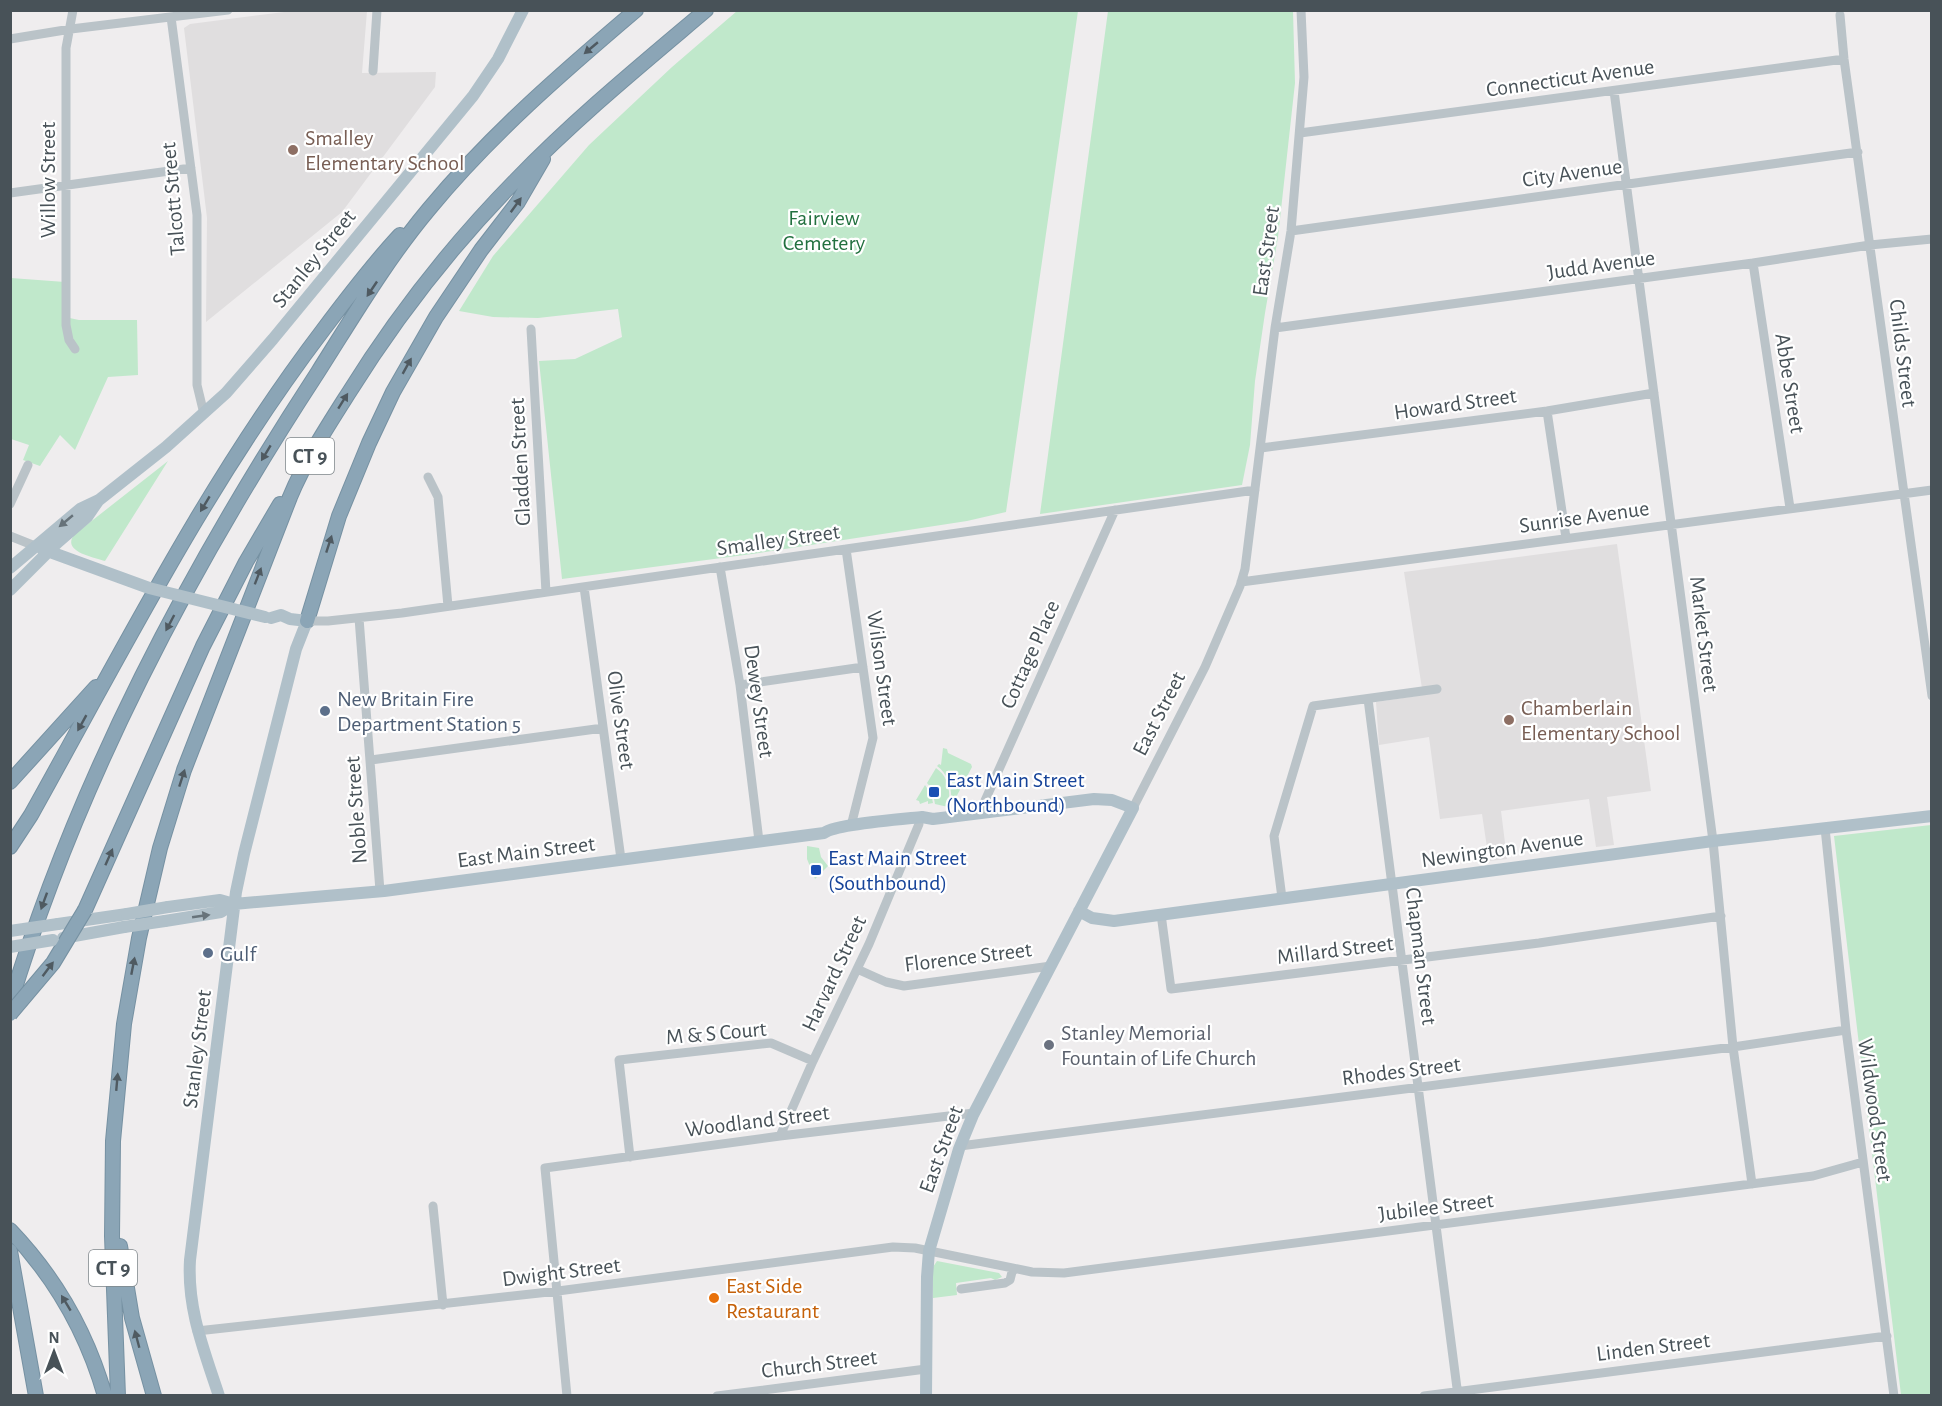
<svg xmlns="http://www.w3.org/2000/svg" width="1942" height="1406" font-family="'Alegreya Sans',sans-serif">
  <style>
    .education { fill: #e0dedf }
    .green { fill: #c0e8cb }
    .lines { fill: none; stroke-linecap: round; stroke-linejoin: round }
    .highway-casing { stroke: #7691a2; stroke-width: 16 }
    .minor { stroke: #bac3c8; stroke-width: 9 }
    .major { stroke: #b0c0c9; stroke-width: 12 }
    .highway { stroke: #8ba5b6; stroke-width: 14 }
    .highway-bridge-casing { stroke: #7691a2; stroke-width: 16; stroke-linecap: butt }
    .major-bridge { stroke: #b0c0c9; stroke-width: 12 }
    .highway-bridge { stroke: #8ba5b6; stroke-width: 14 }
    .oneway { fill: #4f5a61 }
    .oneway2 { fill: #67737a }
    .education-dot { fill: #8d6e63; stroke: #fff; stroke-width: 2 }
    .service-dot { fill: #5c6f8a; stroke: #fff; stroke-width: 2 }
    .transit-dot { fill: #1a4fb4; stroke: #fff; stroke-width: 2 }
    .worship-dot { fill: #6b7280; stroke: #fff; stroke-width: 2 }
    .food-dot { fill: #e8710a; stroke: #fff; stroke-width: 2 }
    .labels { text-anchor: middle; stroke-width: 4.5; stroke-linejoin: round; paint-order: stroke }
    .shield { fill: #fff; stroke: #7f868a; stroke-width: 1.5 }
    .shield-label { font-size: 21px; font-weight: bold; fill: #485258 }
    .street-label { font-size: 22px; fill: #485258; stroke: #fff }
    .education-label { font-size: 22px; fill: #785e54; stroke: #fff; text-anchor: start }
    .park-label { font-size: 22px; fill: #22703f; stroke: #fff }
    .service-label { font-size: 22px; fill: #4e5e75; stroke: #fff; text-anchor: start }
    .transit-label { font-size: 22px; fill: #164399; stroke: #fff; text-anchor: start }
    .worship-label { font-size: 22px; fill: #5b616d; stroke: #fff; text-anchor: start }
    .food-label { font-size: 22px; fill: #c56008; stroke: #fff; text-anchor: start }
  </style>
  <rect width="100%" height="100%" fill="#efedee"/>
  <!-- education -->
  <path class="education" d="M292,11H367L362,73L436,72L435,87L342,212L206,322L207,218L184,28L190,24Z
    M1617,544L1651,791L1607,797L1614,845L1596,847L1589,799L1501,811L1507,859L1489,861L1482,814L1440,819L1429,737L1379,745L1376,702L1423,695L1404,572Z"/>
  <!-- green -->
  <path class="green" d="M737,11H1078L1006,512L967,521L752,554L562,579L539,361L575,359L622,337L618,309L538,318L493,317L459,311L493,256L589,145L672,67Z
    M1108,11H1293L1295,83L1278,237L1265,313L1255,381L1250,445L1242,485L1040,514Z
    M11,278L65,282V317L79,320H137L138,375L108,377L75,450L60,435L40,466L23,460L29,445L11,439Z
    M168,461L105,561C93,557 60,551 75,534Z
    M943,748L947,749L948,753L971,764L972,767L953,803L951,802C952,788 949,775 937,766L939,764L941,765Z
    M936,768C949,777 951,792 948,807L935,804L932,789L927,783Z
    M925,785L931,794L933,803L928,804V801L920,804L919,801L916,800Z
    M1931,825V1395H1901L1834,836Z
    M807,846L819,848L821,857L828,866L815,879L807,859Z
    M937,1261L999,1273L1002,1277L995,1280L991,1278L956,1283L957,1295L933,1298V1267Z"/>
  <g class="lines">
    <!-- highway casing -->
    <g class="highway-casing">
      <path id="highway" d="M307,621L339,516L369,443L393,392L436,317L481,250L518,202L543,159
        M10,782L96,687
        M10,847L31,815C123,650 208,481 323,330C347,298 372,265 400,235
        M85,910L203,646L246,562L280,504
        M10,1004C78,779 190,568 318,372C353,317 387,259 429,209C490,135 563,72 636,10
        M10,1230C55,1277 87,1333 105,1396
        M120,1246L132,1318L154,1396
        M10,1251L36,1396
        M118,1396L112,1236L113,1141L124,1024L139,938L160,848L184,770L290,497C305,461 327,427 348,394C396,317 452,245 516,180C575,119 641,65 706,10"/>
    </g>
    <!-- minor -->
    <path class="minor" d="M73,10L66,48V325L69,340L75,349
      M1840,15L1844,59L1932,696
      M171,17L197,215V385L204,414
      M10,39L71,29L228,10
      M373,71L377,10
      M1614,91L1713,841L1733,1047L1752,1184
      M1300,133L1844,59
      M10,193L191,168
      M1291,231L1858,152
      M1753,263L1790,508
      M1275,328L1753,263L1870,245L1932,239
      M531,329L546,592
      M1547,411L1566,538
      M1261,448L1547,411L1654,393
      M428,477L438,497L448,606
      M10,504L28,465
      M10,536L35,546
      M846,549L873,738L851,826
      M720,567L740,685L759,841
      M1241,582L1932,490
      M584,587L621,859
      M359,618L380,891
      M307,621H328L402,613L1255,490
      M740,685L863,667
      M1368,699L1458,1396
      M371,760L603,728
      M1133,808L1205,667L1240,586L1245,569L1275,328L1291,231L1304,77L1301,10
      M979,814L1115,510
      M1825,828L1846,1030L1894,1396
      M1282,898L1274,836L1313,706L1437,689
      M1161,914L1171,989L1539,943L1721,916
      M857,969L886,982L904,986L1051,966
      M780,1136L813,1061L869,944L919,824
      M960,1146L1733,1047L1846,1030
      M630,1157L619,1060L771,1043L813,1061
      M433,1206L443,1305
      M961,1289L1005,1283L1010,1280L1013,1268
      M197,1331L558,1291L893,1247L915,1248L1032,1272L1064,1273L1813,1176L1863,1162
      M567,1396L545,1168L780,1136L974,1113
      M717,1396L926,1369
      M1424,1396L1887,1336"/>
    <!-- major -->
    <path class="major" d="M42,549L149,588
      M10,568L80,509L99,500L166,447L226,393L273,339L473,96L498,59L523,10
      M10,590L57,543L87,517L98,501
      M168,907L220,900L234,904L384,891L824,833C836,824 903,819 922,817L933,819L1094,799L1112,800L1133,808L973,1115L959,1149L929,1251L927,1277L926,1396
      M1079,911L1092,918L1114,921L1713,841L1932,816
      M165,921L221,912L234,904
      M58,924L127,914
      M63,938L124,927
      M219,1396C204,1350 187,1309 190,1260L236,892L244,854L296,649L307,621L290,619L281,615L271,618"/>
    <!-- highway -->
    <use href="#highway" class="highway"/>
    <!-- highway-bridge casing -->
    <g class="highway-bridge-casing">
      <path id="highway-bridge" d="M10,1014L53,963L85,910"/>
    </g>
    <!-- major-bridge -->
    <path class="major-bridge" d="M149,588L265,617
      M127,914L168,907
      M124,927L165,921
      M10,931L58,924
      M10,947L53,940"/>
    <!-- highway-bridge -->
    <use href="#highway-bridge" class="highway-bridge"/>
  </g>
  <!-- one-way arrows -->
  <defs><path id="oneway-solid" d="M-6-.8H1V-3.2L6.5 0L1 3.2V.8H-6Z" transform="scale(1.5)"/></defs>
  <g class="oneway">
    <use href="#oneway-solid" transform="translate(591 48) rotate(140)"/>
    <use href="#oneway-solid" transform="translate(516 205) rotate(-54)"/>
    <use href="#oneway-solid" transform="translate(372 289) rotate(124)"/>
    <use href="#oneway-solid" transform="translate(407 366) rotate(-61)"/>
    <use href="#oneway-solid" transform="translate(343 401) rotate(-58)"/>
    <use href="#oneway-solid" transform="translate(266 453) rotate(121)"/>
    <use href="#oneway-solid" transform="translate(205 504) rotate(121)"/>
    <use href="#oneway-solid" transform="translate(329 544) rotate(-72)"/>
    <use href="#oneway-solid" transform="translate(258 576) rotate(-69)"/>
    <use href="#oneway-solid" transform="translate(170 623) rotate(118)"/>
    <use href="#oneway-solid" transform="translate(82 723) rotate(119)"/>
    <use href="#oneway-solid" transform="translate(182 778) rotate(-72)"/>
    <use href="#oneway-solid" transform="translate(109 857) rotate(-66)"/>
    <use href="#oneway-solid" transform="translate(44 901) rotate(110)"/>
    <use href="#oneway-solid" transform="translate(133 966) rotate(-79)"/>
    <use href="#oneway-solid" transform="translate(48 969) rotate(-53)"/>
    <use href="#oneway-solid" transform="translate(117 1082) rotate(-85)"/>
    <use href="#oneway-solid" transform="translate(66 1303) rotate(-121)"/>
    <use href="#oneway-solid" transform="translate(137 1339) rotate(-105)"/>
  </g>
  <g class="oneway2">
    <use href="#oneway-solid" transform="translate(66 521) rotate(140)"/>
    <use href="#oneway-solid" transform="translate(201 916) rotate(-8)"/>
  </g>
  <!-- markers -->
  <g class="education-dot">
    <circle cx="293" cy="150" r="6"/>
    <circle cx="1509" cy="720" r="6"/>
  </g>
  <g class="service-dot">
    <circle cx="325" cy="711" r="6"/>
    <circle cx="208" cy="953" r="6"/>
  </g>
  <g class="transit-dot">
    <rect x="928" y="786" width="12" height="12" rx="3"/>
    <rect x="810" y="864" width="12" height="12" rx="3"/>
  </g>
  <circle class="worship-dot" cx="1049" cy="1045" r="6"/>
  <circle class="food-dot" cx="714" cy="1298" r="6"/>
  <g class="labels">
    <!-- shield labels -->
    <g class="shield">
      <rect x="286" y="438" width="48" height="36" rx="4.5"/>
      <rect x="89" y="1250" width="48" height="36" rx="4.5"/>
    </g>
    <g class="shield-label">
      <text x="310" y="463">CT 9</text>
      <text x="113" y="1275">CT 9</text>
    </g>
    <!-- street labels -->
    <g class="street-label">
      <text transform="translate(1570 77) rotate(-8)" y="8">Connecticut Avenue</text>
      <text transform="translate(1572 172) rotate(-8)" y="8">City Avenue</text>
      <text transform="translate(47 180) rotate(-90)" y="8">Willow Street</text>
      <text transform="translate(172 199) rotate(-95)" y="8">Talcott Street</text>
      <text transform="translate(1265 251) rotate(-82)" y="8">East Street</text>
      <text transform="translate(313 258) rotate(-51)" y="8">Stanley Street</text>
      <text transform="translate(1601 264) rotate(-8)" y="8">Judd Avenue</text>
      <text transform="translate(1904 353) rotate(83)" y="8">Childs Street</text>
      <text transform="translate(1791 383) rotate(81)" y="8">Abbe Street</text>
      <text transform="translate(1455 403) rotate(-8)" y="8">Howard Street</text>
      <text transform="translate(519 462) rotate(-93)" y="8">Gladden Street</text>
      <text transform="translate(1584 516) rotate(-8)" y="8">Sunrise Avenue</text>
      <text transform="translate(778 539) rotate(-8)" y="8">Smalley Street</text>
      <text transform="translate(1705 634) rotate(83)" y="8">Market Street</text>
      <text transform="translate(1029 654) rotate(-66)" y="8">Cottage Place</text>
      <text transform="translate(883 668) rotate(82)" y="8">Wilson Street</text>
      <text transform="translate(760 701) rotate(82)" y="8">Dewey Street</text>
      <text transform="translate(1158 713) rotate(-63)" y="8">East Street</text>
      <text transform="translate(622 720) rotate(82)" y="8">Olive Street</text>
      <text transform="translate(355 810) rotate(-94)" y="8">Noble Street</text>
      <text transform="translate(1502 848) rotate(-8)" y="8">Newington Avenue</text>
      <text transform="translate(526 851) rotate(-7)" y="8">East Main Street</text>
      <text transform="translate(1335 949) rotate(-7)" y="8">Millard Street</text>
      <text transform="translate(968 956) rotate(-7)" y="8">Florence Street</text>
      <text transform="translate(1422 956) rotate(83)" y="8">Chapman Street</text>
      <text transform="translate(833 973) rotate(-65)" y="8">Harvard Street</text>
      <text transform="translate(716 1032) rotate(-5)" y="8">M &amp; S Court</text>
      <text transform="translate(196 1049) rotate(-83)" y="8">Stanley Street</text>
      <text transform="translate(1401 1070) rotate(-7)" y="8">Rhodes Street</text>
      <text transform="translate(1876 1110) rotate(82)" y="8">Wildwood Street</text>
      <text transform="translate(757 1120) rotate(-7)" y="8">Woodland Street</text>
      <text transform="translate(940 1149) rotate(-70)" y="8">East Street</text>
      <text transform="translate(1436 1206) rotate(-7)" y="8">Jubilee Street</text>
      <text transform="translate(561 1271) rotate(-7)" y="8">Dwight Street</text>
      <text transform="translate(1653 1346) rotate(-7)" y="8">Linden Street</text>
      <text transform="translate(819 1363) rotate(-7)" y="8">Church Street</text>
    </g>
    <!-- education labels -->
    <g class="education-label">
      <text x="305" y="145">Smalley<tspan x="305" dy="25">Elementary School</tspan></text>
      <text x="1521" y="715">Chamberlain<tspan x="1521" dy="25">Elementary School</tspan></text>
    </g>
    <!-- park labels -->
    <g class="park-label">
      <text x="824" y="225">Fairview<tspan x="824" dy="25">Cemetery</tspan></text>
    </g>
    <!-- service labels -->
    <g class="service-label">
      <text x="337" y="706">New Britain Fire<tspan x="337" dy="25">Department Station 5</tspan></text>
      <text x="220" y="961">Gulf</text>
    </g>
    <!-- transit labels -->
    <g class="transit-label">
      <text x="946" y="787">East Main Street<tspan x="946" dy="25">(Northbound)</tspan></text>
      <text x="828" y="865">East Main Street<tspan x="828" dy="25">(Southbound)</tspan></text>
    </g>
    <!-- worship labels -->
    <g class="worship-label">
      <text x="1061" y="1040">Stanley Memorial<tspan x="1061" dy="25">Fountain of Life Church</tspan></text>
    </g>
    <!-- food labels -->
    <g class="food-label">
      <text x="726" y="1293">East Side<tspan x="726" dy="25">Restaurant</tspan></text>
    </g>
  </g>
  <!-- border -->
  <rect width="1942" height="1406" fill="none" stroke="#485258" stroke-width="24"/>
  <!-- north arrow -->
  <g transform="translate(54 1352)" stroke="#ffffff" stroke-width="4.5" paint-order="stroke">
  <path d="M0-4.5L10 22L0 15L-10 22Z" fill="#485258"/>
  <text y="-9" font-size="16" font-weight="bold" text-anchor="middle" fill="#485258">N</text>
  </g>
</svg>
